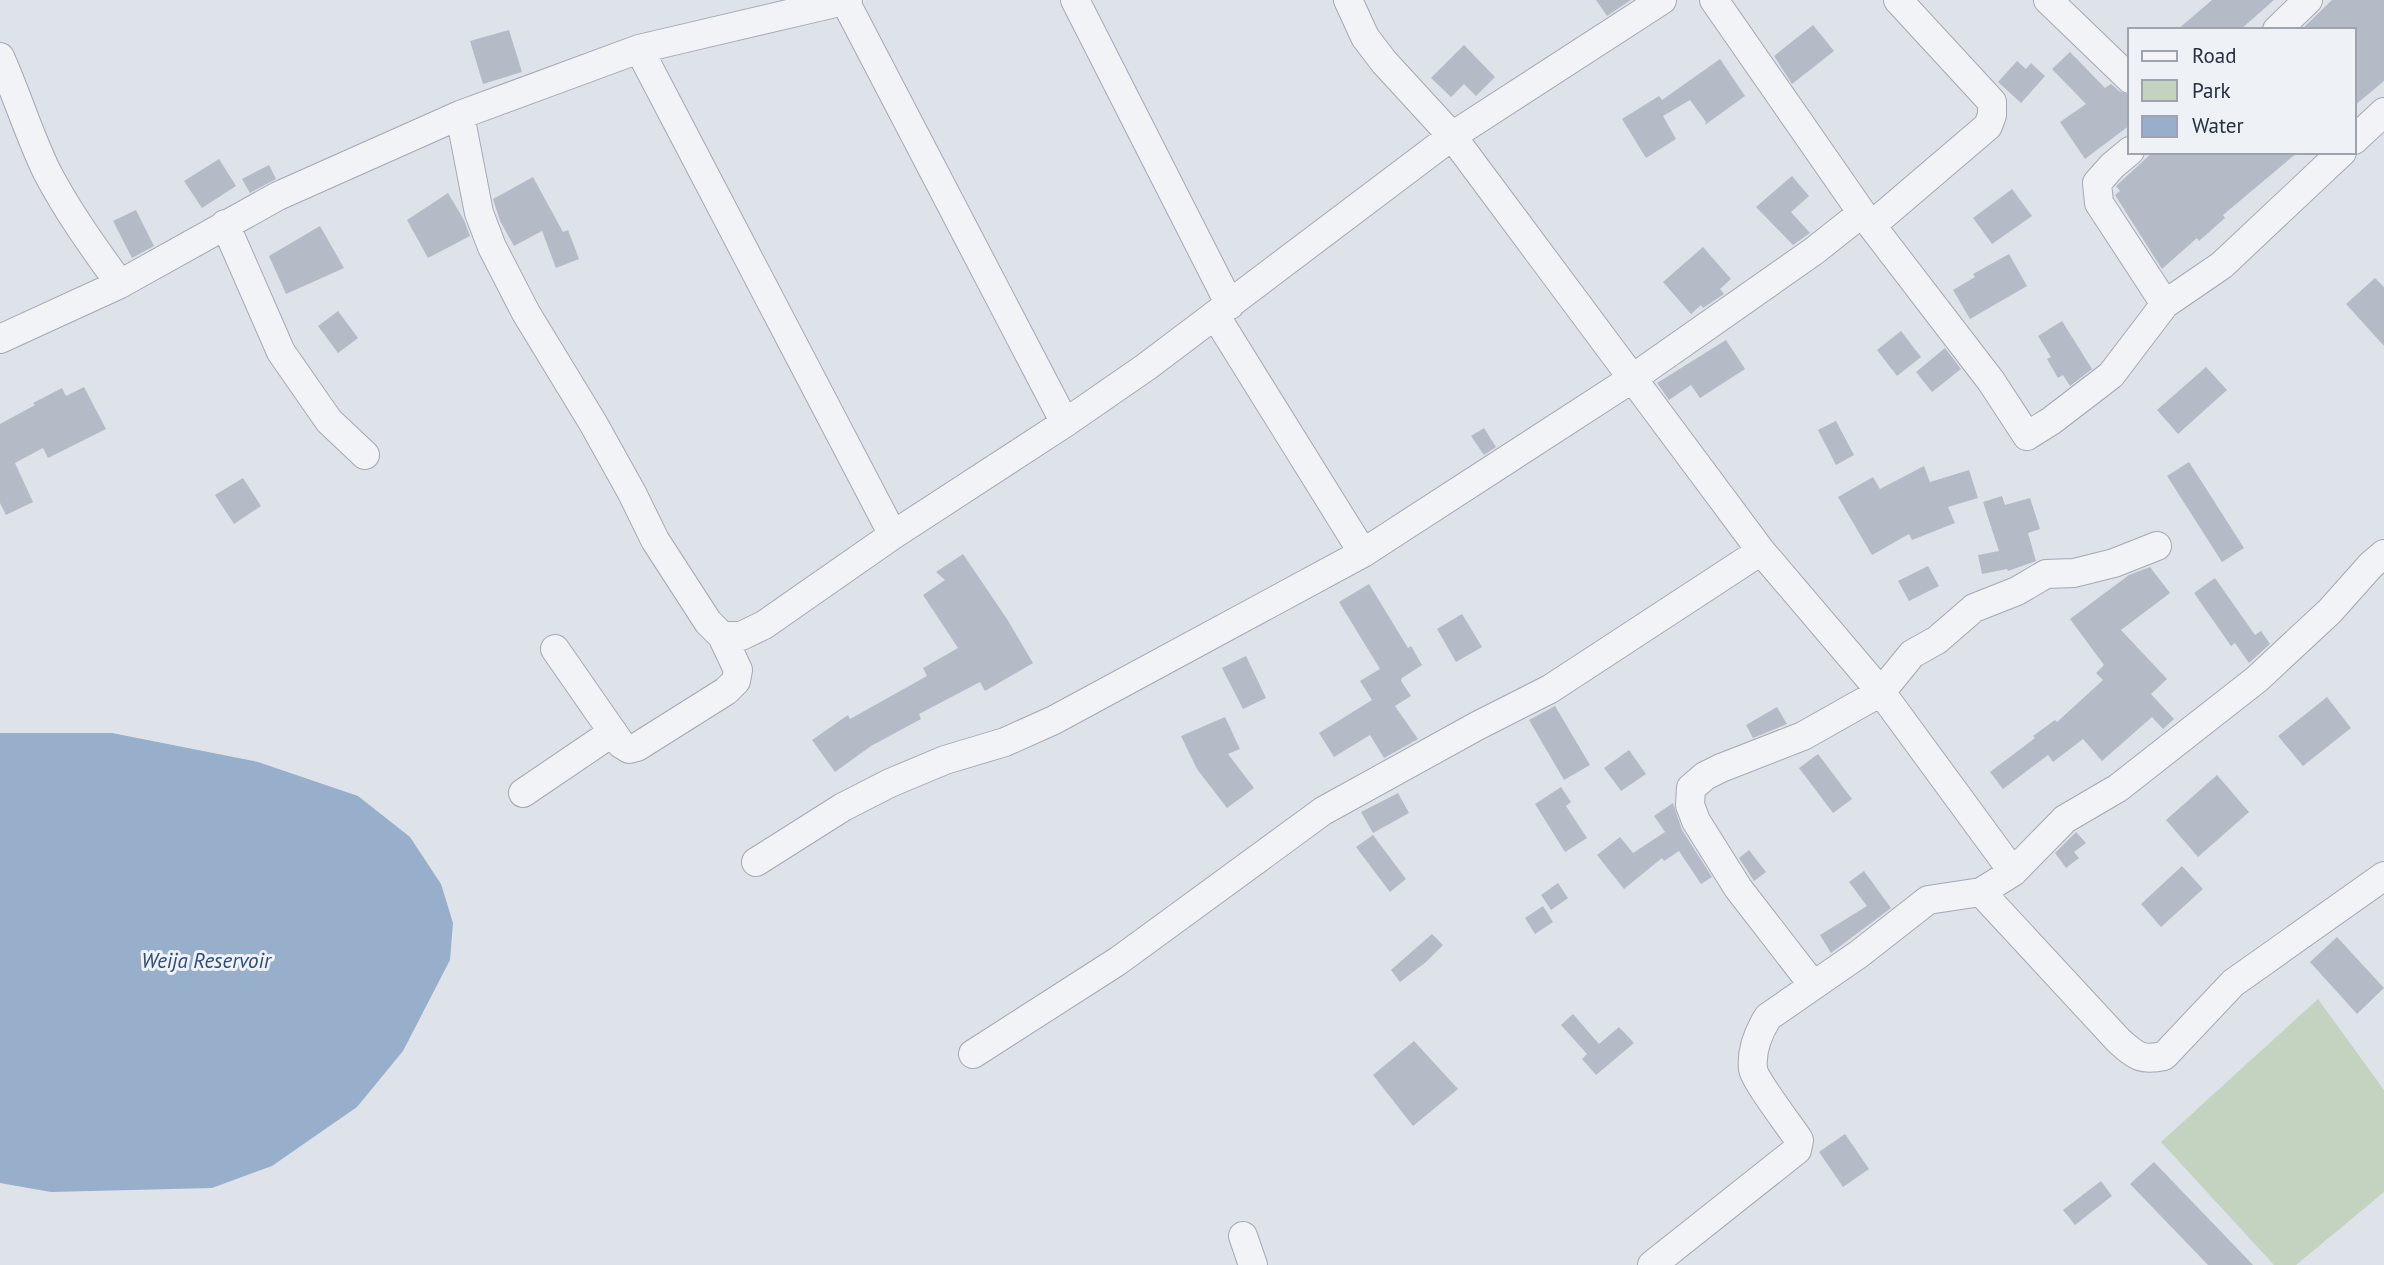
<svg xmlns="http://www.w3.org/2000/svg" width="2384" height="1265" font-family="'PT Sans',sans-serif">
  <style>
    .green { fill: #c3d3bf }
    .water { fill: #97afcb }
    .building { fill: #b5bbc6 }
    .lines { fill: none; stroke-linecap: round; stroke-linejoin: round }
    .minor-casing { stroke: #a3a9b3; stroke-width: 30 }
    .minor { stroke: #f1f3f7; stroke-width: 28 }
    .labels { text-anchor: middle; stroke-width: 6; stroke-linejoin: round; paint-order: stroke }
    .water-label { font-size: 21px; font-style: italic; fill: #2e4d76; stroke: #eef1f6 }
  </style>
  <rect width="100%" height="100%" fill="#dee2e9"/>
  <!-- green -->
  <path class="green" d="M2318,999L2384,1090V1192L2296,1265H2274L2161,1142Z"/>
  <!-- water -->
  <path class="water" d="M0,733H112L258,762L358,796L410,837L441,884L453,923L450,960L403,1051L357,1107L272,1166L212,1188L51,1192L0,1183Z"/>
  <!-- building -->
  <path class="building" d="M1596,0H1631L1607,16Z
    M2212,0H2274L2240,30H2177Z
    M2332,0H2384V81L2354,106V30H2301Z
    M1813,25L1834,51L1792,84L1774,56Z
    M509,30L522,72L483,84L470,41Z
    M1464,45L1495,77L1476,96L1464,84L1451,97L1431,78Z
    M2070,52L2105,88L2111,84L2119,91L2130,95V125L2085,159L2060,122L2086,104L2052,69Z
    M1720,59L1745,96L1705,125L1706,122L1690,100L1663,116L1676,139L1646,158L1622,119L1659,96L1662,100Z
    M2017,61L2026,69L2031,63L2045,76L2021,103L1998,82Z
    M2153,152H2298L2223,215L2225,218L2199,241L2197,238L2162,269L2115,195L2120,191L2116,186Z
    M219,159L236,186L202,208L184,181Z
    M269,165L276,179L250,193L242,179Z
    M1792,176L1809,196L1791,212L1810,233L1793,245L1756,207Z
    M533,177L563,232L568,230L579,259L556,268L542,231L514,246L500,221L493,199Z
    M2012,189L2032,216L1992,244L1973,218Z
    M448,193L464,220L470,236L428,258L407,220Z
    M136,210L154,246L132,258L113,221Z
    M320,226L344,268L286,294L269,256Z
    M1703,247L1731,279L1720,289L1724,294L1703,308L1701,305L1691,314L1663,282Z
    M2009,254L2027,286L1970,319L1953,290L1975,277L1973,274Z
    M2375,278L2384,287V346L2346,304Z
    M338,311L358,338L338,353L318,326Z
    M2062,321L2092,369L2070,386L2063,375L2058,378L2047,359L2051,357L2038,336Z
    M1901,331L1921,357L1897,376L1877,350Z
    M1726,340L1745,369L1700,398L1691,385L1669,400L1657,383Z
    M1945,348L1961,369L1932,392L1916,372Z
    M2206,367L2227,390L2178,434L2157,410Z
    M84,387L106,429L48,458L43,448L15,463L33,502L6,515L0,503V424L35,405L33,403L62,388L66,396Z
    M1836,421L1854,455L1836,465L1818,430Z
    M1484,428L1496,447L1484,455L1471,436Z
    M2189,462L2244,548L2222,562L2167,476Z
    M1924,466L1930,482L1969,470L1978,498L1948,507L1955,523L1912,540L1909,534L1872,555L1838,497L1873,477L1880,489Z
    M243,478L261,506L234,524L215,495Z
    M2002,496L2005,505L2030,498L2040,529L2028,533L2036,561L2008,571L2007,569L1982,574L1978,555L1999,551L1983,502Z
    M963,554L1007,619L1033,663L985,691L980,682L919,714L921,719L871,746L835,772L812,740L848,715L850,719L927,676L923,668L958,648L923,595L945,580L936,572Z
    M1928,566L1939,586L1909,601L1898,581Z
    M2150,567L2170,593L2121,630L2167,679L2151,694L2174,719L2163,729L2152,717L2102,761L2083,739L2053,762L2048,755L2003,789L1990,772L2035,738L2033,736L2055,720L2057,722L2103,680L2096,673L2104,665L2070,619L2129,575Z
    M2215,578L2255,635L2261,631L2270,644L2249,663L2235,643L2231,646L2194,593Z
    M1369,584L1408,648L1411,646L1422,665L1402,678L1401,681L1411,696L1395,706L1418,739L1384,758L1370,735L1334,757L1319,733L1372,700L1360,681L1380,669L1339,602Z
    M1462,614L1482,647L1456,662L1437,629Z
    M1246,656L1266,698L1243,709L1222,668Z
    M2327,697L2351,728L2303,766L2278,736Z
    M1555,706L1590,765L1564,780L1529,720Z
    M1777,707L1787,724L1753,738L1746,725Z
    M1225,717L1240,749L1228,754L1254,788L1227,808L1197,769L1181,736Z
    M1629,750L1646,774L1621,791L1604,768Z
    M1818,754L1852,799L1833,813L1799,768Z
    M2217,775L2249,812L2198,857L2166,820Z
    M1561,787L1571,802L1566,806L1587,838L1565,852L1535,804Z
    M1398,793L1409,813L1373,833L1361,812Z
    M1673,803L1682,830L1712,877L1701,884L1679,851L1664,861L1662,858L1624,889L1597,855L1620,837L1633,853L1665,832L1654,816Z
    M2076,832L2086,843L2074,852L2079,858L2066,868L2055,853Z
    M1373,835L1406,879L1390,892L1356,847Z
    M1749,850L1766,872L1754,881L1739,858Z
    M2182,866L2203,889L2161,927L2141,904Z
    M1864,871L1891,908L1831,953L1820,935L1867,906L1849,882Z
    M1558,883L1568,898L1551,910L1541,895Z
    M1543,906L1553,922L1535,934L1525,918Z
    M1432,934L1443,945L1426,962L1400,982L1391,970Z
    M2337,937L2384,988L2357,1014L2310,962Z
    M1573,1014L1599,1044L1619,1027L1634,1043L1596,1075L1582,1059L1587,1054L1561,1025Z
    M1414,1041L1458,1089L1413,1126L1373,1075Z
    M1845,1134L1869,1169L1843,1187L1819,1152Z
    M2154,1162L2253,1265H2208L2130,1184Z
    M2101,1181L2112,1196L2075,1225L2063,1210Z"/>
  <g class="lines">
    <!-- minor casing -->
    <g class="minor-casing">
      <path id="minor" d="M1075,0L1230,305
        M1348,0L1365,37L1384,62L1452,136L1761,551L1881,692L2013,872
        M1714,0L1862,213L1991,381L2027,436L2051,421L2111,375L2165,304L2222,265L2342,152
        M2048,0L2130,79
        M845,1L1065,423
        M2277,30L2308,0
        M639,49L893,535
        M0,57C17,95 29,135 47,172C68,212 94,248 120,284
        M460,115L479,213L492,247L526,313L593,423L632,493L655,540L708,622L722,636L738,670L736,681L726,691L637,747L629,749L621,744L555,649
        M2354,140L2384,112
        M2130,151L2112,166L2097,183L2099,203L2165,304
        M225,224L281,352L329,421L365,455
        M1872,225L1988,126L1992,115V102L1898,0
        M1215,315L1363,553
        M0,339L120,284L278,196L460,115L639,49L848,0
        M722,636H741L764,625L893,535L1065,423L1146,367L1452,136L1662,0
        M523,793L613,732
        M756,862L843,807L890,783L945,760L1005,742L1054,720L1363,553L1633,378L1814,251L1862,213
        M1981,892L2119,1041C2136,1056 2141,1061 2164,1056L2233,983L2384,876
        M1813,985L1738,888L1696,821L1690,805L1691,788L1705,776L1721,768L1803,736L1881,692L1912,654L1937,640L1974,608L2017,591L2046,574L2074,573L2114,563L2157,546
        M973,1054L1118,961L1323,811L1477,726L1550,689L1761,551
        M1243,1236L1253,1265
        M1652,1265L1797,1150L1799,1140C1790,1126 1755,1081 1753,1069C1751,1050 1758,1033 1768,1017L1859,954L1928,900L1981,892L2013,872L2065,819L2118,788L2257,679L2330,611L2371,565L2384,554"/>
    </g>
    <!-- minor -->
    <use href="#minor" class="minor"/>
  </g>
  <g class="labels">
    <!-- water labels -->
    <g class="water-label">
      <text x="206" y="968">Weija Reservoir</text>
    </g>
  </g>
  <!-- legend -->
  <rect x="2128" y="28" width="228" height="126" fill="#eef1f6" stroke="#9ea3ad" stroke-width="2"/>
  <rect x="2142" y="51" width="35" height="10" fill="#f1f3f7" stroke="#9ea3ad" stroke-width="2"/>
  <text x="2192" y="63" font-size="21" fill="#262f40">Road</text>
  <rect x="2142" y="80" width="35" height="21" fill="#c3d3bf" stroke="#9ea3ad" stroke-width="2"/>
  <text x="2192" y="98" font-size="21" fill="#262f40">Park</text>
  <rect x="2142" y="116" width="35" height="21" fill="#97afcb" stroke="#9ea3ad" stroke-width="2"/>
  <text x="2192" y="133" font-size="21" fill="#262f40">Water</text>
</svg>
